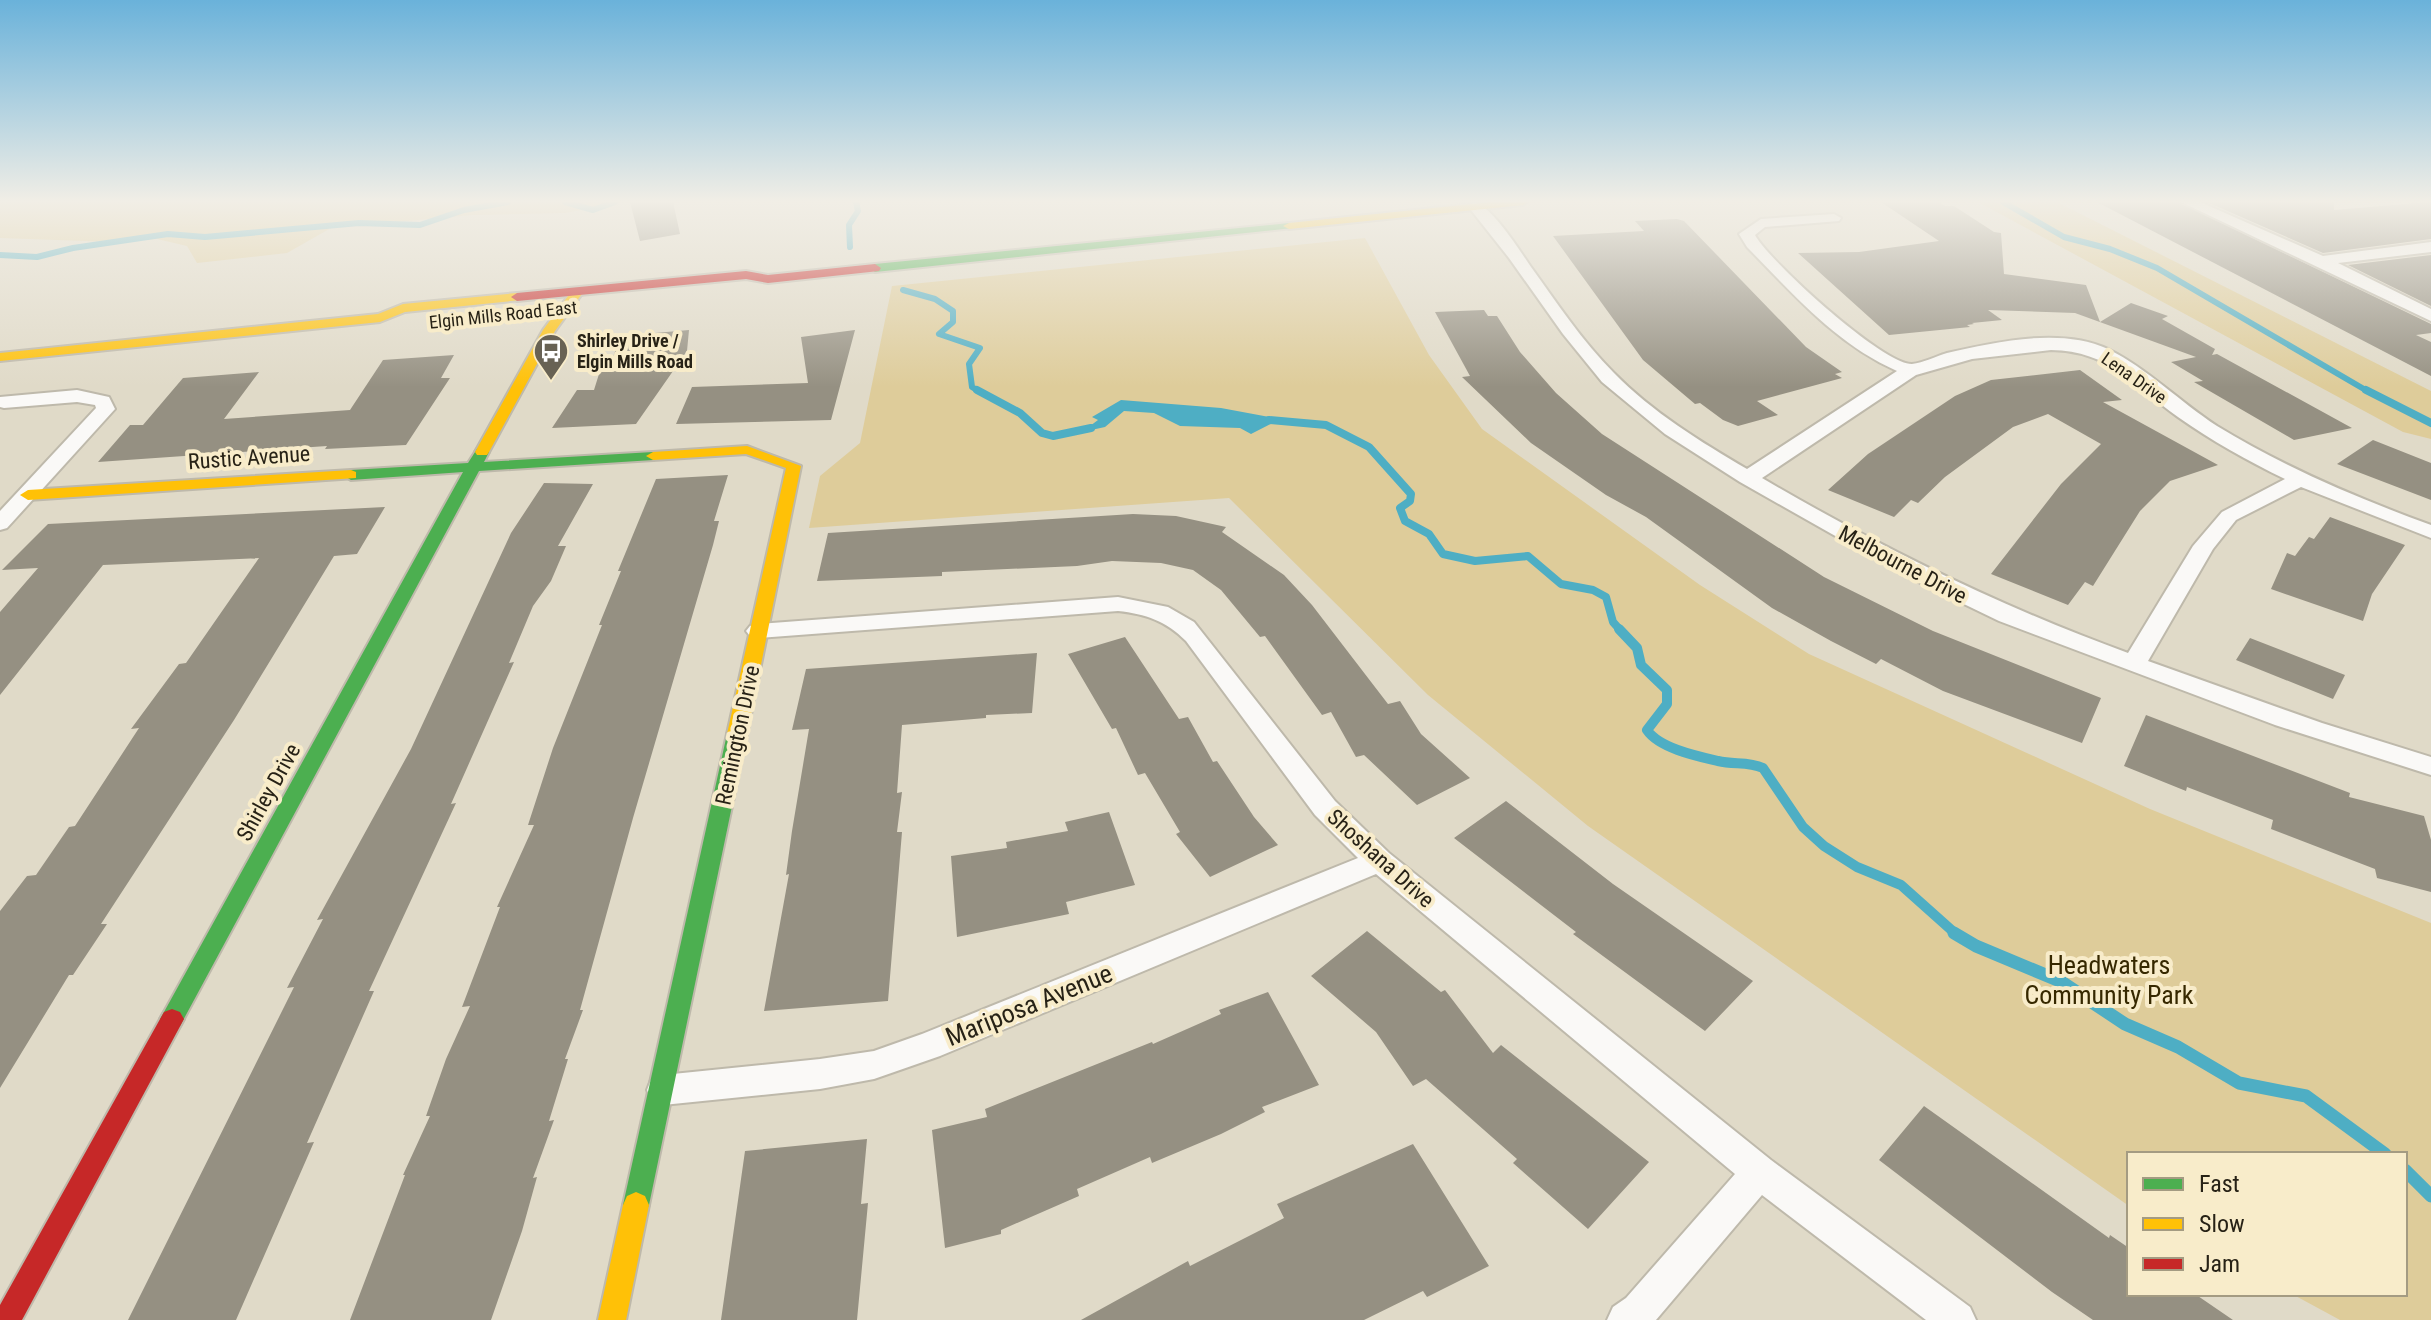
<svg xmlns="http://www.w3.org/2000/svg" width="2431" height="1320" font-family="'Roboto Condensed',sans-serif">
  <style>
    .green { fill: #decc9a }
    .water { fill: #4eaec4 }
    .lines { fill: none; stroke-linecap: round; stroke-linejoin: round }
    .stream-far3 { stroke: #4eaec4; stroke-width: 6 }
    .stream-far2 { stroke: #4eaec4; stroke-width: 8 }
    .stream-far1 { stroke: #4eaec4; stroke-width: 10 }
    .stream { stroke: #4eaec4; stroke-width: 13 }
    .building { fill: #959082 }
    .street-casing { stroke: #beb9ab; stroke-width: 4 }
    .fast-casing { stroke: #beb9ab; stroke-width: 4 }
    .slow-casing { stroke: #beb9ab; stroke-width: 4 }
    .jam-casing { stroke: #beb9ab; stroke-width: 4 }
    .street { fill: #faf9f7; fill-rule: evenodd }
    .fast { fill: #4caf50; fill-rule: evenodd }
    .slow { fill: #ffc107; fill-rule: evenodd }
    .jam { fill: #c62828; fill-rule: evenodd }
    .labels { text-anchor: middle; stroke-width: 8; stroke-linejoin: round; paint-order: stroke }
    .far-street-label { font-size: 18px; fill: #272216; stroke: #f8ecca }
    .far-poi-label { font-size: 18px; font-weight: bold; fill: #272216; stroke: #f8ecca; text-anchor: start }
    .street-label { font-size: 22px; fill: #272216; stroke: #f8ecca }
    .near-park-label { font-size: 26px; fill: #362800; stroke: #f8ecca }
    .near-street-label { font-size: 26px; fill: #272216; stroke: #f8ecca }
  </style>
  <rect width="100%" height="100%" fill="#e0dac8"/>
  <!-- green -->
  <path class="green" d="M0,202H608V205L565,213L472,215L331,228L287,253L197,263L187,246L157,239L114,242L0,238Z
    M1978,202H2057L2431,391V439L2403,432Z
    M1365,238L1429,355L1482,429L1700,585L1809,654L2150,809L2431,923V1320H2340L2292,1294H2405V1154H2129V1206L1588,826L1428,695L1229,498L809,528L820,476L860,443L892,286Z"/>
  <!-- water -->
  <path class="water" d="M1121,400L1221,408L1280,419L1251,434L1240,428L1180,426L1154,413L1124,411L1105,427L1082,432L1098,420L1092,417Z"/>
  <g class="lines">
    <!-- stream-far3 -->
    <path class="stream-far3" d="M565,202L593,210L615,202
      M2003,202L2064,237L2110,249L2157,268L2369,392
      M850,247L849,225L858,211L856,202
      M0,255L37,257L73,248L168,234L205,237L359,223L420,225L464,210L508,202
      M903,290L935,299L953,311V322L939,334L980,348L969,364L972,387L980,392"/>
    <!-- stream-far2 -->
    <path class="stream-far2" d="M977,390L1020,413L1042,433L1053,436L1091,428
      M2366,390L2431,423
      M1269,420L1326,425L1369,447L1411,494L1410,501L1400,508L1405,521L1429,534L1443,554L1475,561L1528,556L1561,584L1593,590L1606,597L1613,622L1621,631"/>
    <!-- stream-far1 -->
    <path class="stream-far1" d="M1619,629L1637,648L1641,665L1667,690V704L1647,730C1659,748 1696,756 1718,761C1734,765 1748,761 1763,768L1803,827L1824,846L1857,867L1901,885L1957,935"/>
    <!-- stream -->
    <path class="stream" d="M1954,933L1976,946L2060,981L2125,1024L2178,1047L2239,1083L2306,1096L2385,1154
      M2405,1170L2431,1196"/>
  </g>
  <!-- building -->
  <path class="building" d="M630,202H673L680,234L640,241Z
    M1881,202H1938L1945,206H1954L1994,232L2001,233L2004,274L2086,285L2100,322L2131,303L2168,316L2162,319L2215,349L2212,355L2217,354L2352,428L2294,440L2194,382L2203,381L2171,362L2196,357L2075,313L1988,310L2002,320L1972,323L1974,324L1967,325L1970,327L1889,335L1798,253L1859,252L1939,241Z
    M2097,202H2178L2431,324V333L2416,335L2431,342V376Z
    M2207,202H2334V210L2431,202V239L2323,253Z
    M1677,219L1684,221L1806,347L1842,372L1835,374L1842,378L1757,401L1778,415L1738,426L1723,420L1700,403L1695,404L1643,360L1553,236L1644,231L1635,221Z
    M2431,255V306L2348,265Z
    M1484,310L1488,316H1497L1520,352L1556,393L1602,434L1824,577L1933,631L2101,698L2082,743L1943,691L1881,659L1876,664L1831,641L1772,608L1646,517L1606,495L1531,443L1462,377L1470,376L1435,312Z
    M689,330L687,351L636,424L552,428L577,390H594L604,358L613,357L621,336Z
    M855,330L831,420L676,424L692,387L808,383L801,337Z
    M454,355L441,378H450L406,445L325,449L327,446L98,462L130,425H143L183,378L259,372L224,419L350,410L383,360Z
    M2080,370L2122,400L2103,402L2218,465L2170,481L2140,511L2093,586L2085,582L2068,605L1991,574L2061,484L2101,444L2048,414L2013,427L1945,477L1918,503L1911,500L1894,517L1828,490L1868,454L1955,396L1991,380Z
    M2373,440L2431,463V500L2337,464Z
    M728,475L714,521H719L713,545L633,818L580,1010H583L565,1059H568L549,1121L554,1120L533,1178L537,1177L522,1231L491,1320H350L405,1175H403L430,1116H426L446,1059L470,1006L462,1007L500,907H497L534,825H528L553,748L602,625H599L621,571H618L656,479Z
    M544,483L593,484L558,546H566L551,581L533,606L509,663L514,662L451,804L456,803L369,991H374L307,1143L314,1142L236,1320H128L294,987L287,988L323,919L317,920L411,749L511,533Z
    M385,507L357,554L334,556L234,720L101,924H107L73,975H69L0,1088V911L27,876L36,875L69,827L75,826L139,728L131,729L179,664L186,663L259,558L103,565L0,695V612L38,568L2,570L48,524Z
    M1133,514L1176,516L1226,527L1222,532L1284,575L1312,605L1388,704L1400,701L1421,734L1470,778L1417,805L1364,755L1356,757L1331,712L1322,715L1265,636L1260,637L1221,590L1193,570L1161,563L1112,561L1077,566L942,572V576L817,581L828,533Z
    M2330,517L2405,545L2372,594L2363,621L2271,589L2287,553L2295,556L2309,537L2314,539Z
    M1125,637L1179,719L1188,717L1213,762L1217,761L1254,817L1278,845L1210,877L1176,834L1180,832L1145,773L1138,775L1116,728L1112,729L1068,654Z
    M2250,638L2345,675L2333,699L2236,660Z
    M1037,653L1032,713L986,715V718L902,725L897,793L902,792L897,832H902L888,1001L764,1011L789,874L786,875L792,831L809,729L792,730L806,669Z
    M2146,715L2350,793L2349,797L2424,816L2431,840V892L2377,878L2375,869L2271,829L2273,820L2187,787L2186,791L2124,766Z
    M1506,801L1613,884L1753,981L1705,1031L1573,934L1576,932L1454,838Z
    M1109,812L1135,885L1066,902L1069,914L957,937L951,856L1007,848L1006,842L1068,831L1065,822Z
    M1367,931L1441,992L1445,990L1493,1053L1501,1045L1649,1162L1588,1229L1513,1163L1517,1159L1426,1079L1413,1086L1376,1032L1311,976Z
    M1268,992L1319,1085L1262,1107L1265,1112L1221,1134L1152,1163L1150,1157L1077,1189L1079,1196L1001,1230V1234L945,1248L932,1130L987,1117L985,1109L1152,1042L1153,1044L1221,1014L1219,1010Z
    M1924,1106L2109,1238L2110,1235L2129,1248V1294H2195L2233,1320H2093L2052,1292L1879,1160Z
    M867,1139L861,1204L868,1203L857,1320H721L745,1151Z
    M1413,1144L1489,1266L1427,1297L1423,1291L1364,1320H1081L1188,1261L1190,1266L1284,1218L1277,1204Z"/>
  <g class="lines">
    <!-- street casing -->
    <g class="street-casing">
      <path id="street" d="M2181,202H2200L2323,256L2431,242V252L2338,263L2431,309V321Z
        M1476,203C1493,208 1520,251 1531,267C1557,303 1582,341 1614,373C1652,412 1701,442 1747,469L1897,371C1836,344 1793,294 1747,247L1739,234L1761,219L1834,214L1841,218L1839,221L1765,227L1755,235C1769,261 1883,365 1912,364C1923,363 1937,356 1947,353C1995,342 2061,327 2108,349C2148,369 2180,402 2217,426C2284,467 2357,498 2431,525V538L2301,487L2236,520L2213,549L2148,661L2322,723L2431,757V775L2275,725L1999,621L1906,576L1740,482L1665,434L1602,382L1563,334L1509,258L1471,210V204ZM2051,350C2110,351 2133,385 2178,417C2212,441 2248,461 2285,479L2222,512L2193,546L2128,653C1999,606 1880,547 1762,478L1916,375L1972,359Z
        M77,390L109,397L115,409L7,528L0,530V511L96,408L95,405L77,402L4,408L0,407V397Z
        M1118,597L1168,607L1194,622L1335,801L1389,853L1771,1160L1970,1307L1976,1320H1926L1762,1195L1656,1320H1607L1613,1307L1626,1298L1735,1174L1376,874L940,1056L874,1079L820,1089L663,1105L651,1100L647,1090L651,1080L663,1075L820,1059L874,1051L922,1034L1358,858L1315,815L1186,641C1166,621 1146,614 1118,611L758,638L750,636L746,631L750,626L758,624Z"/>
    </g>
    <!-- fast casing -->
    <g class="fast-casing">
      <path id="fast" d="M1289,223L1293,224V228L875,272L869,268L875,264Z
        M482,448L489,452L484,462L653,452L660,456L653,460L479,471L180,1026L172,1029L164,1026L160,1019L164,1012L463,472L351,480L343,475L351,470L468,463L477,449Z
        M737,727L744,729L747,734L649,1205L645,1214L636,1218L627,1214L623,1205L727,734L730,729Z"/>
    </g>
    <!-- slow casing -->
    <g class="slow-casing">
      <path id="slow" d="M1491,202H1528L1523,205L1289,229L1283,226L1289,223Z
        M574,288L584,291L555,331L489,452L487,455H477L475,452L543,330Z
        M517,293L523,297L521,300L405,312L380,322L0,361V353L378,314L403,304Z
        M747,446L801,466L747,734L744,739H730L727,734L786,468L746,454L653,460L646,456L653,452Z
        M351,470L356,472V478L28,500L20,495L28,490Z
        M636,1192L645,1196L649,1205L626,1320H598L623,1205L627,1196Z"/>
    </g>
    <!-- jam casing -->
    <g class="jam-casing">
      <path id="jam" d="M875,264L881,268L879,271L768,283L746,279L517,301L511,297L517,293L746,271L768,275Z
        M172,1009L180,1012L184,1019L22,1320H0V1305L164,1012Z"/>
    </g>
    <!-- street -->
    <use href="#street" class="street"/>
    <!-- fast -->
    <use href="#fast" class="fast"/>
    <!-- slow -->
    <use href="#slow" class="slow"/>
    <!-- jam -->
    <use href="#jam" class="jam"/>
  </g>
  <!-- sky -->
  <linearGradient id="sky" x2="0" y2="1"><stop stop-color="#6ab2da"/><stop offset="0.52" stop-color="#f1eee6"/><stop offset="1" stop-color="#f1eee6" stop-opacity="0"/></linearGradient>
  <rect width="2431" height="387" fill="url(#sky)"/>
  <!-- icons -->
  <defs>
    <g id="bus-pin" transform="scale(1.8)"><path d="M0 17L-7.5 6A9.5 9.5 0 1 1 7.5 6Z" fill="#686254" stroke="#f8ecca"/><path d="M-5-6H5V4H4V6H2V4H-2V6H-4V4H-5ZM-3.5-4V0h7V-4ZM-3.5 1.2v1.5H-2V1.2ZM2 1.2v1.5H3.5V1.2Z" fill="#fff"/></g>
  </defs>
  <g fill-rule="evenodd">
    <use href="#bus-pin" x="551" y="351"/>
  </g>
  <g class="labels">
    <!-- far-street labels -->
    <g class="far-street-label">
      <text transform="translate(503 315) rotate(-6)" y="6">Elgin Mills Road East</text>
      <text transform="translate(2134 378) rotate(35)" y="6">Lena Drive</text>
    </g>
    <!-- far-poi labels -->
    <g class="far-poi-label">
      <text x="577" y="347">Shirley Drive /<tspan x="577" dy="21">Elgin Mills Road</tspan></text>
    </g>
    <!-- street labels -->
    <g class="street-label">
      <text transform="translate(249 457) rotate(-4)" y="8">Rustic Avenue</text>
      <text transform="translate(1903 564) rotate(28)" y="8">Melbourne Drive</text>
      <text transform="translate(737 735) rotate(-78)" y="8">Remington Drive</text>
      <text transform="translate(268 792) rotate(-61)" y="8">Shirley Drive</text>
      <text transform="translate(1381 858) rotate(42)" y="8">Shoshana Drive</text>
    </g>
    <!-- near-park labels -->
    <g class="near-park-label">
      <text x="2109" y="974">Headwaters<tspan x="2109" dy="30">Community Park</tspan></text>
    </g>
    <!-- near-street labels -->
    <g class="near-street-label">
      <text transform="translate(1029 1005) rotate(-22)" y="9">Mariposa Avenue</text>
    </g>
  </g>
  <!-- legend -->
  <rect x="2127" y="1152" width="280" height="144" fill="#f8ecca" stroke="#a49b82" stroke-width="2"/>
  <rect x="2143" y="1178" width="40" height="12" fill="#4caf50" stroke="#a49b82" stroke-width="2"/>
  <text x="2199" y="1192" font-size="24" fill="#272216">Fast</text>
  <rect x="2143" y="1218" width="40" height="12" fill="#ffc107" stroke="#a49b82" stroke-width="2"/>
  <text x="2199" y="1232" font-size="24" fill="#272216">Slow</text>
  <rect x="2143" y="1258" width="40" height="12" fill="#c62828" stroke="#a49b82" stroke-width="2"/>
  <text x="2199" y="1272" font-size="24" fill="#272216">Jam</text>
</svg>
